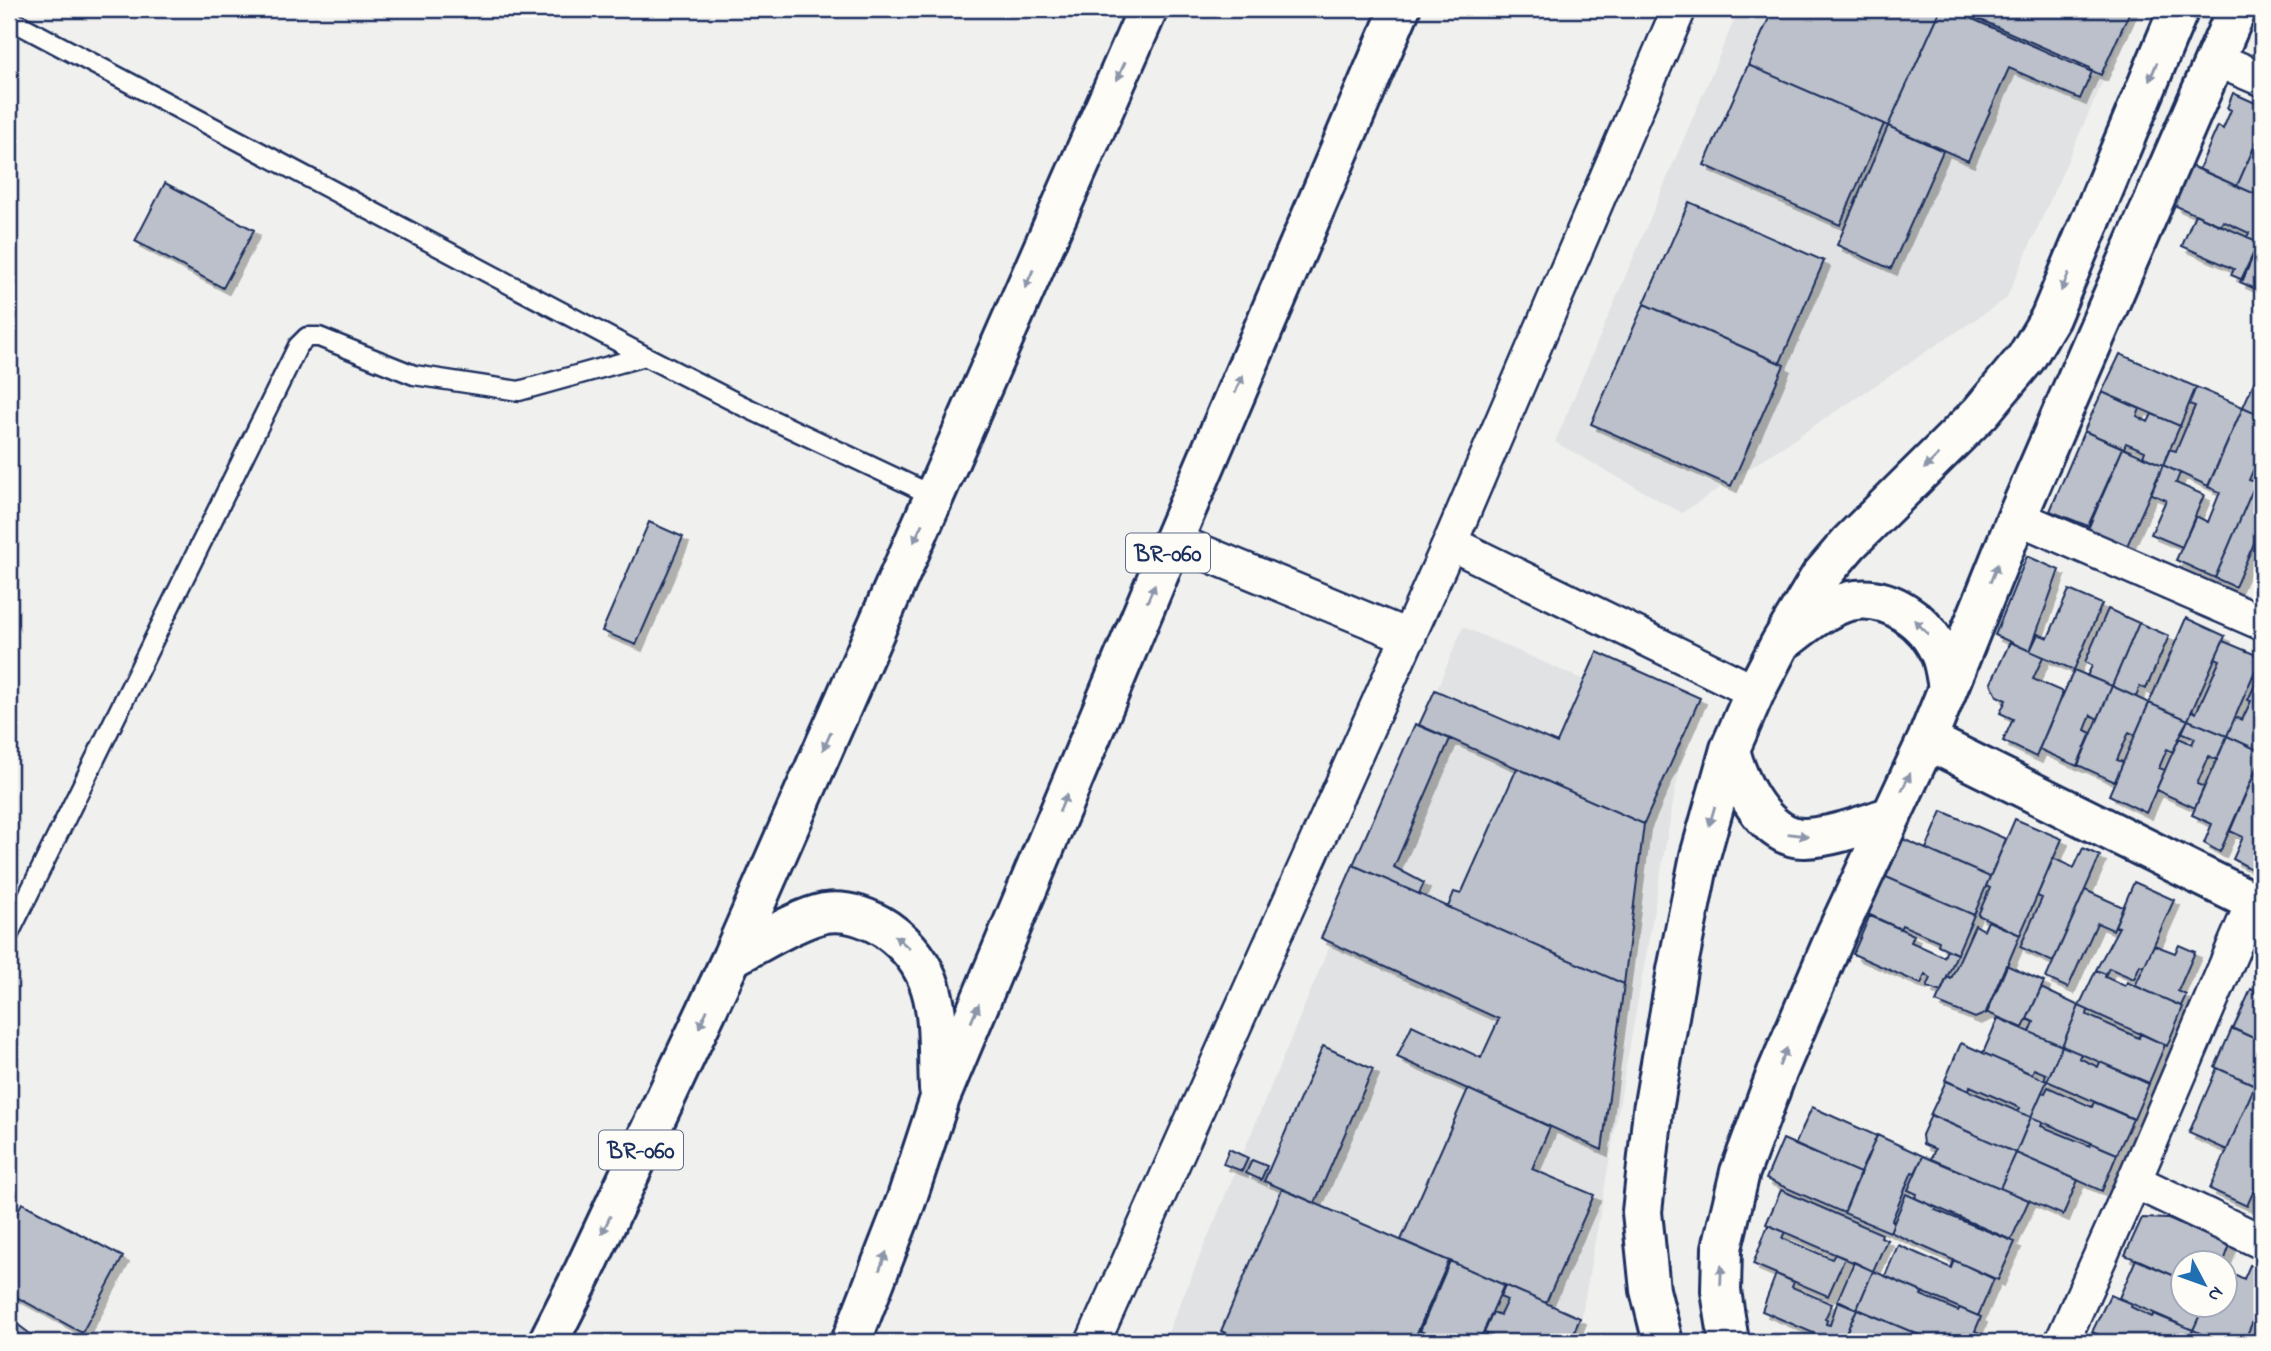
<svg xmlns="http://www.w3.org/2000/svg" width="2271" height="1351" font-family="'Indie Flower',sans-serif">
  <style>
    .built { fill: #e0e2e3 }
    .building { fill: #bbc0ca; stroke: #1b2f5e; stroke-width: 2; filter: url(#shadow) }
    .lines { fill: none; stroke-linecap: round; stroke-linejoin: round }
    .lane-casing { stroke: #1b2f5e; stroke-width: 23 }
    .street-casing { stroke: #1b2f5e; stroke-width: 38 }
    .secondary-casing { stroke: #1b2f5e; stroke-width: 44 }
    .highway-casing { stroke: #1b2f5e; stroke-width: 44 }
    .lane { stroke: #fdfcf7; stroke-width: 18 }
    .street { stroke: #fdfcf7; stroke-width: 33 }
    .secondary { stroke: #fdfcf7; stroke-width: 38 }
    .highway { stroke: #fdfcf7; stroke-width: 38 }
    .oneway { fill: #8c96aa }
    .labels { text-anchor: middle; stroke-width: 5; stroke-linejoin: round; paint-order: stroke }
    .shield { fill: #fdfcf7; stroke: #5f6c8c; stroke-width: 2 }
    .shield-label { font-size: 23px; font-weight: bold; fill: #1b2f5e }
  </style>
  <defs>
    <filter id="shadow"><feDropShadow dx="6" dy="6" stdDeviation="0" flood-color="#0004"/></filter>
  </defs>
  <rect width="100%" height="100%" fill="#f0f0ee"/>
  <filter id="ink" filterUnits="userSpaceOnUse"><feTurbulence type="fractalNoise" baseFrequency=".0143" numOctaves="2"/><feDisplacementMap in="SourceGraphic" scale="14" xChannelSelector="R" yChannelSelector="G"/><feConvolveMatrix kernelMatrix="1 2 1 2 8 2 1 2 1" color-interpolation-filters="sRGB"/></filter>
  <g filter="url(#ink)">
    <!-- built -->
    <path class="built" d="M1739,9H2135L2006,299L1682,513L1555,442Z
      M1463,627L1687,725L1577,1342H1164Z"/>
    <!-- building -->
    <path class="building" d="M1773,9H1941L1888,126L1748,65Z
      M1941,9H1950L2092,72L2080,99L2009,68L1968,161L1888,126Z
      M1956,9H2131L2101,75L2090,70V68Z
      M1748,65L1884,124L1840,225L1704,165Z
      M2233,93L2262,106V129L2237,186L2199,169L2218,126L2223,129L2231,110L2227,108Z
      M1888,126L1943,151L1891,269L1837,245Z
      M2262,129V197L2237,186Z
      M2191,166L2262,197V235L2259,242L2247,237L2249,233L2223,221L2221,226L2174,205Z
      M165,183L254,230L223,288L135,241Z
      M1689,202L1824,261L1780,363L1644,304Z
      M2195,214L2259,242L2243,280L2231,275L2234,269L2182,246Z
      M2262,235V292L2240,282Z
      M1644,304L1784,365L1731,486L1591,424Z
      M2120,354L2196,387L2180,426L2102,392Z
      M2258,373L2262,375V416L2243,407Z
      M2196,387L2243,407L2208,486L2163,465L2169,449L2176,451L2195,406L2189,404Z
      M2102,392L2140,409L2137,416L2148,422L2152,414L2180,426L2163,465L2143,457L2145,451L2126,443L2124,448L2084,431Z
      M2243,407L2262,416V463L2257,461L2249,480L2256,482L2215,578L2176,560L2196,516L2208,522L2220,492L2208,487Z
      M2084,431L2123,448L2088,526L2050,511Z
      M2123,448L2163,465L2127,546L2088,529Z
      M2163,465L2180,473L2176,483L2204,495L2182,547L2151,534L2166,500L2151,494Z
      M2262,468V525L2235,587L2215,578Z
      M649,522L683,537L636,645L602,631Z
      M2027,556L2059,570L2030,651L1995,635Z
      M2262,570V599L2252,594Z
      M2069,590L2102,604L2074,670L2030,651L2038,634L2048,638Z
      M2108,609L2139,623L2112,686L2087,676L2092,666L2085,662Z
      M2186,618L2225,636L2188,720L2149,703Z
      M2139,623L2169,636L2146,689L2140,686L2136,697L2112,686Z
      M2223,641L2261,657L2227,736L2188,720L2192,710L2196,713L2220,660L2215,658Z
      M2010,642L2043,657L2033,679L2063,692L2036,757L2003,741L2013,719L2000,713L2006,700L1997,696L1991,683Z
      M1597,652L1700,698L1644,824L1419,725L1435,690L1557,743Z
      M2261,657L2262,658V752L2227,736L2235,717L2242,720L2251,701L2248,700L2258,678L2253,676Z
      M2074,670L2112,686L2098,719L2091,715L2085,730L2091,733L2077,766L2039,749Z
      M2112,686L2149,703L2135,735L2129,732L2117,760L2123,762L2115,782L2078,765Z
      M2149,703L2188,720L2173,752L2167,749L2159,768L2165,770L2146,813L2109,795Z
      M2188,720L2227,736L2217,760L2209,756L2197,784L2204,787L2195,808L2156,790L2179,738L2192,744L2195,738L2181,732Z
      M1415,724L1450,739L1394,867L1424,883L1419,894L1353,865Z
      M2227,736L2262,752V756L2220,852L2204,843L2212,824L2192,815Z
      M2262,756V861L2257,872L2233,859L2243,837L2230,831Z
      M1517,768L1644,824L1624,984L1448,907L1454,892L1461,894Z
      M1942,811L2006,839L1990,877L1926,849Z
      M2015,819L2062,839L2020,935L1978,915L1990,888L1986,886Z
      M1903,839L1990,877L1974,915L1886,877Z
      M2083,848L2100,856L2053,962L2020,947L2042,898L2037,896L2053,858L2074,868Z
      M1353,865L1624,984L1602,1150L1397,1057L1412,1025L1481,1058L1499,1019L1321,938Z
      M1884,876L1974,915L1957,954L1938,945L1939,941L1902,925L1900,929L1868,915Z
      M2134,882L2174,900L2144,967L2140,965L2134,979L2109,968L2106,974L2096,970L2119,927L2115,926Z
      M2085,890L2123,907L2113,930L2097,923L2068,988L2046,978Z
      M1870,915L1914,935L1911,942L1944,957L1947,950L1957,954L1941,992L1927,987L1931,978L1925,974L1921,984L1853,954Z
      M1988,921L2020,935L1987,1013L1975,1018L1936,1002L1947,977L1951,979L1975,925L1984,930Z
      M2154,945L2175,953L2179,945L2195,952L2178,991L2186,995L2181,1006L2135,986Z
      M2006,965L2044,982L2023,1028L1986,1012Z
      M2096,970L2106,974L2105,977L2125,986L2127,982L2183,1007L2167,1046L2079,1006Z
      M2041,988L2079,1006L2062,1046L2030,1032L2034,1022L2027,1019Z
      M2251,989L2262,994V1042L2233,1029Z
      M2079,1006L2088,1010L2087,1015L2139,1038L2140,1033L2165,1045L2149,1083L2062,1046Z
      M1998,1018L2062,1046L2047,1081L2044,1080L2046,1074L2034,1069L2032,1074L1983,1053Z
      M2232,1028L2262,1042V1088L2215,1067Z
      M1961,1043L2047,1081L2031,1117L2018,1112L2020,1108L1970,1086L1969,1091L1945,1080Z
      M1323,1046L1373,1069L1315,1203L1264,1181Z
      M2062,1046L2081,1054L2079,1058L2098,1067L2100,1062L2149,1084L2134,1119L2047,1081Z
      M2217,1068L2255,1085L2227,1150L2189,1133Z
      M1946,1081L2031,1117L2016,1153L1930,1115Z
      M2255,1085L2262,1088V1152L2259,1159L2262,1161V1172L2247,1206L2210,1189Z
      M2048,1087L2092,1107L2094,1102L2133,1119L2117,1154L2031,1117L2042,1092L2045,1093Z
      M1468,1089L1550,1127L1532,1169L1594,1195L1546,1303L1401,1240Z
      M1812,1107L1877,1136L1860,1173L1795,1145Z
      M1931,1115L2016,1153L2000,1188L1931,1159L1935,1149L1923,1144L1922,1135Z
      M2031,1117L2043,1122L2041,1126L2090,1146L2091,1143L2117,1154L2102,1191L2016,1153Z
      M1877,1135L1923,1156L1915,1173L1912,1172L1892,1220L1894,1222L1890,1232L1844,1213Z
      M1783,1139L1860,1173L1844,1213L1766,1179Z
      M1229,1149L1248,1158L1242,1171L1223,1164Z
      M2016,1153L2078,1180L2063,1215L2000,1188Z
      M1923,1156L2029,1200L2011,1240L1915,1198L1917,1194L1908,1190Z
      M1252,1160L1267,1166L1261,1180L1246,1173Z
      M1282,1189L1449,1261L1413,1342H1246L1221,1331Z
      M1781,1190L1882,1234L1881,1237L1887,1240L1873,1271L1766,1224Z
      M1906,1194L1937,1208L1935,1210L2015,1242L1998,1280L1890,1232Z
      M22,1203L123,1257L82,1333L9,1293V1228Z
      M2142,1218L2168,1219L2230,1245L2223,1264H2184V1280L2125,1255Z
      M1768,1225L1785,1232L1782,1238L1832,1259L1835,1254L1845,1258L1828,1296L1753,1264Z
      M1898,1245L1951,1268L1954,1260L1994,1279L1978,1316L1885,1276Z
      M2136,1259L2184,1280V1306H2204L2193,1330L2119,1298Z
      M1450,1261L1504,1285L1479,1342H1447L1420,1331Z
      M1854,1262L1873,1271L1857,1309L1837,1301Z
      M2250,1265L2262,1270V1300L2244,1342H2220L2193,1330L2204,1306H2226V1270L2244,1279Z
      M1873,1271L1922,1292L1921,1295L1958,1311L1960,1308L1981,1317L1975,1331L2000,1342H1936L1857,1309Z
      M1776,1274L1794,1282L1792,1287L1832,1304L1825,1319L1827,1320L1826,1324L1830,1325L1838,1300L1857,1309L1842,1342H1834L1762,1311Z
      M1505,1285L1580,1318L1570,1342H1489L1492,1336L1484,1333L1493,1312L1500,1315L1507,1300L1500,1297Z
      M2110,1295L2132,1304L2131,1307L2152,1317L2154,1314L2193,1330L2188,1342H2115L2092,1332Z
      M1857,1309H1858L1936,1342H1842Z
      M9,1318L41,1342H9Z
      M2092,1332L2115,1342H2088Z
      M1817,1335L1831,1341L1814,1342Z"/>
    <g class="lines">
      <!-- lane casing -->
      <g class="lane-casing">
        <path id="lane" d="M9,19L645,356L741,405L934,496
          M9,934L298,346L307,337H319L414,375L519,391L645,356"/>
      </g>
      <!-- street casing -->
      <g class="street-casing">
        <path id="street" d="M2215,59L2262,79
          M2017,517L2262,623
          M1173,540L1409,637
          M1450,543L1755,692
          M2134,1181L2262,1242
          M1093,1342L1450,543L1679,9
          M2062,1342L2134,1181L2253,902"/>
      </g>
      <!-- secondary casing -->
      <g class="secondary-casing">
        <path id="secondary" d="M1789,637C1807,623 1828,606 1850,601C1889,593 1928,622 1941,656C1945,666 1946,678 1948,688
          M1927,740L2262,906
          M1730,749C1737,782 1766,839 1805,838C1834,837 1863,825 1889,817
          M1663,1342L1650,1290L1642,1212L1653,1110L1677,970L1700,856L1730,749L1755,692L1780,644L1820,577L1849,543L1981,412L2026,358L2050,318L2179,9
          M1729,1342L1721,1291L1722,1248L1740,1172L1776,1075L1837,932L1927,740L2017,517L2237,9"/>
      </g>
      <!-- highway casing -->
      <g class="highway-casing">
        <path id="highway" d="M732,957C758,944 798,918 825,913C848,910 867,917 886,929C946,971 936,1025 939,1089
          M548,1342L584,1271L732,957L1148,9
          M851,1342L906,1201L940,1098L1166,557L1400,9"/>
      </g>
      <!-- lane -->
      <use href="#lane" class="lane"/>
      <!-- street -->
      <use href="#street" class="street"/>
      <!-- secondary -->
      <use href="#secondary" class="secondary"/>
      <!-- highway -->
      <use href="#highway" class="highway"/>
    </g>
    <!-- one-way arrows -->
    <defs><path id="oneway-solid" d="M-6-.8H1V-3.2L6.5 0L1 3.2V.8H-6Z" transform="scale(1.75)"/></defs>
    <g class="oneway">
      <use href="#oneway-solid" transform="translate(1121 71) rotate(114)"/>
      <use href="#oneway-solid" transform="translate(2153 72) rotate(113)"/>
      <use href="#oneway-solid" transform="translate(1029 279) rotate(114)"/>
      <use href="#oneway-solid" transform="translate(2065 282) rotate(113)"/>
      <use href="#oneway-solid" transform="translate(1239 384) rotate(-67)"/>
      <use href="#oneway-solid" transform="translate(1931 462) rotate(135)"/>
      <use href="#oneway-solid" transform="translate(918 533) rotate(114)"/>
      <use href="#oneway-solid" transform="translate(1994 573) rotate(-68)"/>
      <use href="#oneway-solid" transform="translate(1151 593) rotate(-67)"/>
      <use href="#oneway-solid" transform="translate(1921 627) rotate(-134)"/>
      <use href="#oneway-solid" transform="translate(827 741) rotate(114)"/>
      <use href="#oneway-solid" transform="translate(1906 782) rotate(-64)"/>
      <use href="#oneway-solid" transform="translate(1063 803) rotate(-67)"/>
      <use href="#oneway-solid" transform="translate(1712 816) rotate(106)"/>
      <use href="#oneway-solid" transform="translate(1798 835) rotate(7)"/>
      <use href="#oneway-solid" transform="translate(902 942) rotate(-138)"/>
      <use href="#oneway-solid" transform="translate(975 1013) rotate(-67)"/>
      <use href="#oneway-solid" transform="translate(703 1019) rotate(115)"/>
      <use href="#oneway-solid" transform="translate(1783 1057) rotate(-67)"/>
      <use href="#oneway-solid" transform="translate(606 1225) rotate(115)"/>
      <use href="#oneway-solid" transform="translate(883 1261) rotate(-69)"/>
      <use href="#oneway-solid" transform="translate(1721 1275) rotate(-88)"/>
    </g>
  </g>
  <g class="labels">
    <!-- shield labels -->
    <g class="shield">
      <rect x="1126" y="533.5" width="84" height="39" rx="5"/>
      <rect x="599" y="1130.5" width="84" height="39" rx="5"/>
    </g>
    <g class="shield-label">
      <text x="1168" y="561">BR-060</text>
      <text x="641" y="1158">BR-060</text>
    </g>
  </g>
  <!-- margin -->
  <rect width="2271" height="1351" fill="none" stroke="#fdfcf7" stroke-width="35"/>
  <rect x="18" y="18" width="2236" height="1316" fill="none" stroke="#1b2f5e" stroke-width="2.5" filter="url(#ink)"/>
  <!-- north arrow -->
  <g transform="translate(2204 1284) rotate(131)"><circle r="33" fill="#fdfcf7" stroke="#a3aaba" stroke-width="2"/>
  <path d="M0-5L12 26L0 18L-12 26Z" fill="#1f6fb2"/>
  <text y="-10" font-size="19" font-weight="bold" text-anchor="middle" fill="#1b2f5e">N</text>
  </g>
</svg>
